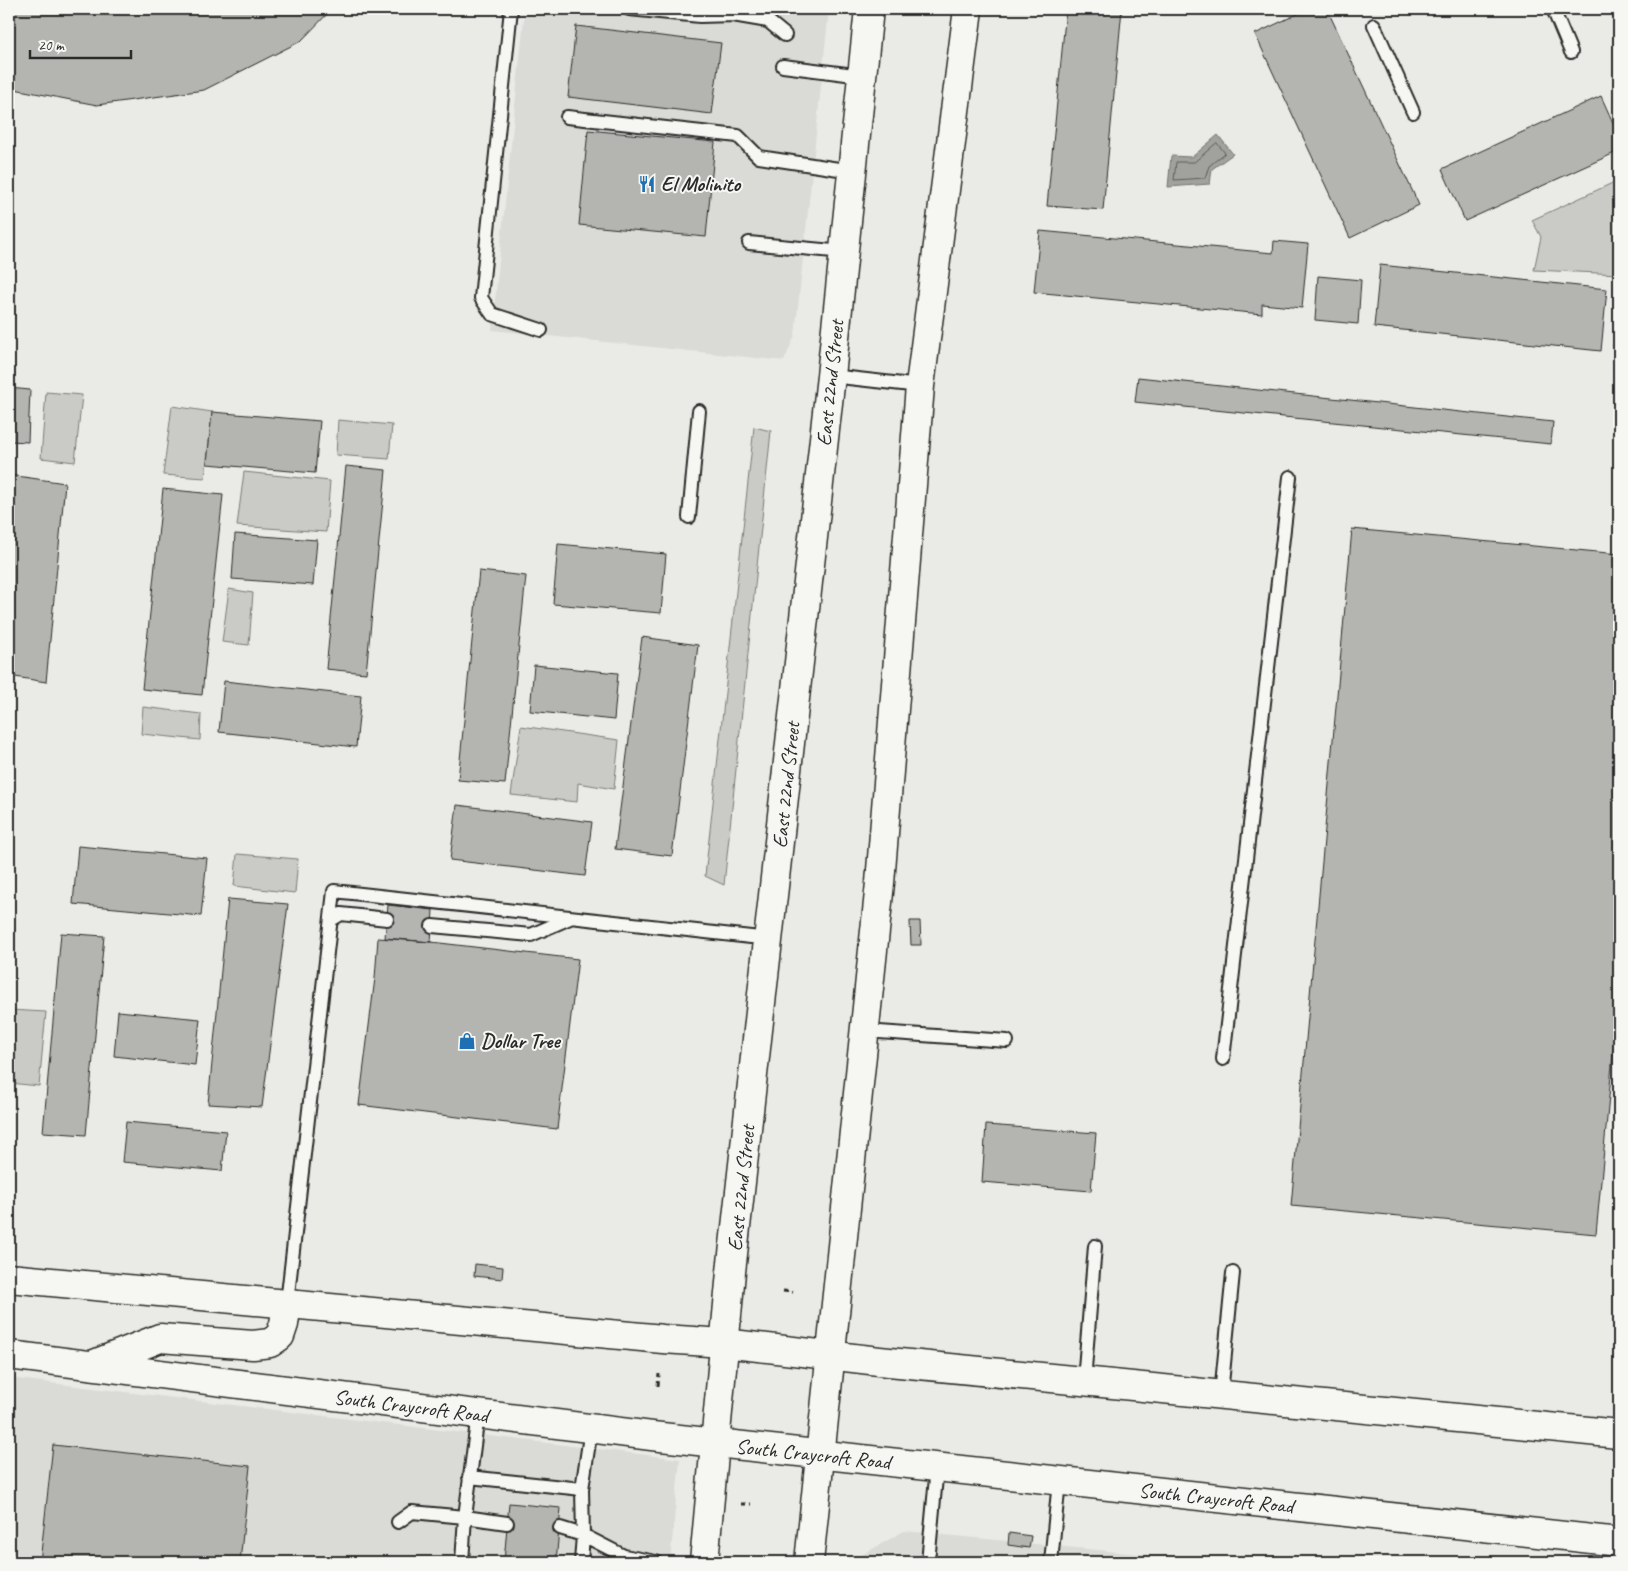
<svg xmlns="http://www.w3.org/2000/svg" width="1628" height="1571" font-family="Caveat,sans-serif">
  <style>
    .built { fill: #dadad6 }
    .green { fill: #cacac7; stroke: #7a7a79 }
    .water { fill: #a1a19e; stroke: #727270 }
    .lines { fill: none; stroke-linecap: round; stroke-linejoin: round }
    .shore { stroke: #5a5a59; stroke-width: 1 }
    .building { fill: #b4b4b1; stroke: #2b2b2b }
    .service-casing { stroke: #2b2b2b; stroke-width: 16 }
    .secondary-casing { stroke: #2b2b2b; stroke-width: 31 }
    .primary-casing { stroke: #2b2b2b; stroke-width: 31 }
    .path { stroke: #2b2b2b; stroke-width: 3; stroke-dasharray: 5 4; stroke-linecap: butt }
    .service { stroke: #f6f6f2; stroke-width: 12 }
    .secondary { stroke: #f6f6f2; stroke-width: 28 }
    .primary { stroke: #f6f6f2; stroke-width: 28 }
    .labels { text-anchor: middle; stroke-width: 4; stroke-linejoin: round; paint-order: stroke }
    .poi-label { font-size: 21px; font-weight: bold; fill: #2b2b2b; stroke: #f6f6f2; text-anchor: start }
    .street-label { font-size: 21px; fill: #2b2b2b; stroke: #f6f6f2 }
  </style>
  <rect width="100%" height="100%" fill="#eaeae6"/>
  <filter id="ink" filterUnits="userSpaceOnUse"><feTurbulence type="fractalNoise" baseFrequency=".02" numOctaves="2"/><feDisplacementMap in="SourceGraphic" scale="10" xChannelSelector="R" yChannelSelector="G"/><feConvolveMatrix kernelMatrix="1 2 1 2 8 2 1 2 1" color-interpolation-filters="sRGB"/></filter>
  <g filter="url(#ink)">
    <!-- built -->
    <path class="built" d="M525,9H829L795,335L784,361L492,330Z
      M9,1378L680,1459L670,1562H9Z
      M904,1531L1220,1562H859L860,1556Z"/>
    <!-- green -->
    <path class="green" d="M1619,180V274L1534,270L1541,237L1532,220Z
      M46,392L82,395L75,462L41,458Z
      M172,406L212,412L205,478L163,475Z
      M338,420L392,425L389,459L336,455Z
      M754,427L771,431L724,885L705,876Z
      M244,472L330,481L326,532L237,526Z
      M229,589L253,593L249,645L222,642Z
      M143,707L201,714L200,740L141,734Z
      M521,726L619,740L614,789L578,783L577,802L511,795Z
      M237,854L298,859L295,893L234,886Z
      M9,1010L46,1012L39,1086L9,1083Z"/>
    <!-- water -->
    <path class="water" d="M1218,135L1233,154L1212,169L1210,184L1168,187L1171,156L1192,157Z"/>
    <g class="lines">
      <!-- shore -->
      <path class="shore" d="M1217,143L1225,153L1209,166L1205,178L1174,180L1176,162H1194Z"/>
    </g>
    <!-- building -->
    <path class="building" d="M9,9H332L301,41L204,90L97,105L9,88Z
      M1066,9H1122L1103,210L1047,206Z
      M1308,9H1327L1419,205L1350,238L1255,34Z
      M576,26L721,43L712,114L568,97Z
      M1601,96L1619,136V151L1465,221L1442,169Z
      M588,130L715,142L706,237L579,225Z
      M1040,231L1273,253L1274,241L1308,244L1302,308L1262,304V314L1034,292Z
      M1380,265L1607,289L1601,351L1374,327Z
      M1318,276L1361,280L1358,324L1315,320Z
      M1619,296V347H1613Z
      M1138,377L1553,422L1551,444L1135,402Z
      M9,388L30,390L28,442L9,441Z
      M212,412L320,421L315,473L207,464Z
      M346,466L386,470L366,673L326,669Z
      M10,475L65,483L46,682L9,676Z
      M163,489L223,495L202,695L142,689Z
      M1352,529L1619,554V991L1596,1234L1291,1206Z
      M235,534L317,540L313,585L232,579Z
      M558,544L666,554L661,613L553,604Z
      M479,571L526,576L505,784L458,780Z
      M642,637L698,645L672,856L615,849Z
      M534,665L618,673L614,720L530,711Z
      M224,681L361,696L356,747L219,732Z
      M457,805L592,822L585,876L450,860Z
      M78,846L207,858L201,916L73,904Z
      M228,899L288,904L262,1107L208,1104Z
      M388,905L433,910L431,942L385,938Z
      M910,921H920L921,945H911Z
      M61,933L104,936L86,1135L43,1132Z
      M378,938L431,942L578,959L557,1129L359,1105L375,978Z
      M118,1011L200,1019L195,1065L114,1056Z
      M126,1122L226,1131L222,1171L122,1162Z
      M986,1125L1096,1133L1091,1191L982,1182Z
      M475,1264L503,1267L502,1279L474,1276Z
      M53,1445L250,1466L240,1562H40Z
      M509,1503L561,1508L556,1562H504Z
      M1009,1533L1031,1536L1029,1548L1008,1545Z"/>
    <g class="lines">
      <!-- service casing -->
      <g class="service-casing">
        <path id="service" d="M511,9L481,298L492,314L541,330
          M629,9L700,16L733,15L768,21L785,35
          M1553,9L1571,52
          M1374,25L1413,112
          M783,66L862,76
          M567,117L738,136L759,157L852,171
          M749,243L844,252
          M831,376L920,386
          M689,517L699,411
          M331,920L341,914L387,919
          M432,926L531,935L570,918
          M865,1031L1007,1041
          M1223,1059L1290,477
          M287,1303L334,891L769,939
          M1084,1381L1095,1246
          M1221,1394L1233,1273
          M469,1477L582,1489L591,1429
          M398,1522L412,1512L465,1517L478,1414
          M560,1528L583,1535L624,1556L656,1562
          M462,1562L465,1517L507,1523
          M581,1562L583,1535L582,1489
          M928,1562L937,1467
          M1051,1562L1059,1481"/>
      </g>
      <!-- secondary casing -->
      <g class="secondary-casing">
        <path id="secondary" d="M9,1278L663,1339L724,1343L879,1361L1619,1434
          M9,1355L652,1436L1619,1542
          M92,1365L160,1338L253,1345L270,1343L280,1336L284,1324L287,1303"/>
      </g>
      <!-- primary casing -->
      <g class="primary-casing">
        <path id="primary" d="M704,1562L731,1272L831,376L869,9
          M809,1562L880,883L920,386L968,9"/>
      </g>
      <!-- path -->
      <path class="path" d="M783,1291L793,1292
        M658,1386L659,1374
        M741,1504H751"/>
      <!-- service -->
      <use href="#service" class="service"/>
      <!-- secondary -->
      <use href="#secondary" class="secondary"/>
      <!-- primary -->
      <use href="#primary" class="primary"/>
    </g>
  </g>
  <!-- icons -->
  <defs>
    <g id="restaurant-bare" transform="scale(1.35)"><path d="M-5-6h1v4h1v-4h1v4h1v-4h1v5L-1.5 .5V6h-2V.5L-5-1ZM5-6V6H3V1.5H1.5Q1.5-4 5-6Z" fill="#1f6fb2" stroke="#f6f6f2" stroke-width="2.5" paint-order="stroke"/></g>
    <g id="shop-bare" transform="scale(1.35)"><path d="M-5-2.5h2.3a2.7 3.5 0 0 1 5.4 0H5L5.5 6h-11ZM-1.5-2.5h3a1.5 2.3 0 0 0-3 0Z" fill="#1f6fb2" stroke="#f6f6f2" stroke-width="2.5" paint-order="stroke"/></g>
  </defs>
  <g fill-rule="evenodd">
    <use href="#restaurant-bare" x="647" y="184"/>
    <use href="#shop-bare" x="467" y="1041"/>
  </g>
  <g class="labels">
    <!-- poi labels -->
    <g class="poi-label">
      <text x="661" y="191">El Molinito</text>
      <text x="481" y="1048">Dollar Tree</text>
    </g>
    <!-- street labels -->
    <g class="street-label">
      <text transform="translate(830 383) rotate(-84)" y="7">East 22nd Street</text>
      <text transform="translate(786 785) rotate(-84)" y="7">East 22nd Street</text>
      <text transform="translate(741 1188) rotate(-84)" y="7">East 22nd Street</text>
      <text transform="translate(411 1406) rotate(7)" y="7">South Craycroft Road</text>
      <text transform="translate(813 1454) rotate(6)" y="7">South Craycroft Road</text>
      <text transform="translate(1216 1498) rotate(6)" y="7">South Craycroft Road</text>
    </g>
  </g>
  <!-- margin -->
  <rect width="1628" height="1571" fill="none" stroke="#f6f6f2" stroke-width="30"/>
  <rect x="15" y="15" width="1598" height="1541" fill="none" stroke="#2b2b2b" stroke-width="2" filter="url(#ink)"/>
  <!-- scale -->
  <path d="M30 50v8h101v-8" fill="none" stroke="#2b2b2b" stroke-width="2.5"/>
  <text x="38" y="50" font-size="15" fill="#2b2b2b" stroke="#f6f6f2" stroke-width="4" paint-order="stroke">20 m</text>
</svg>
